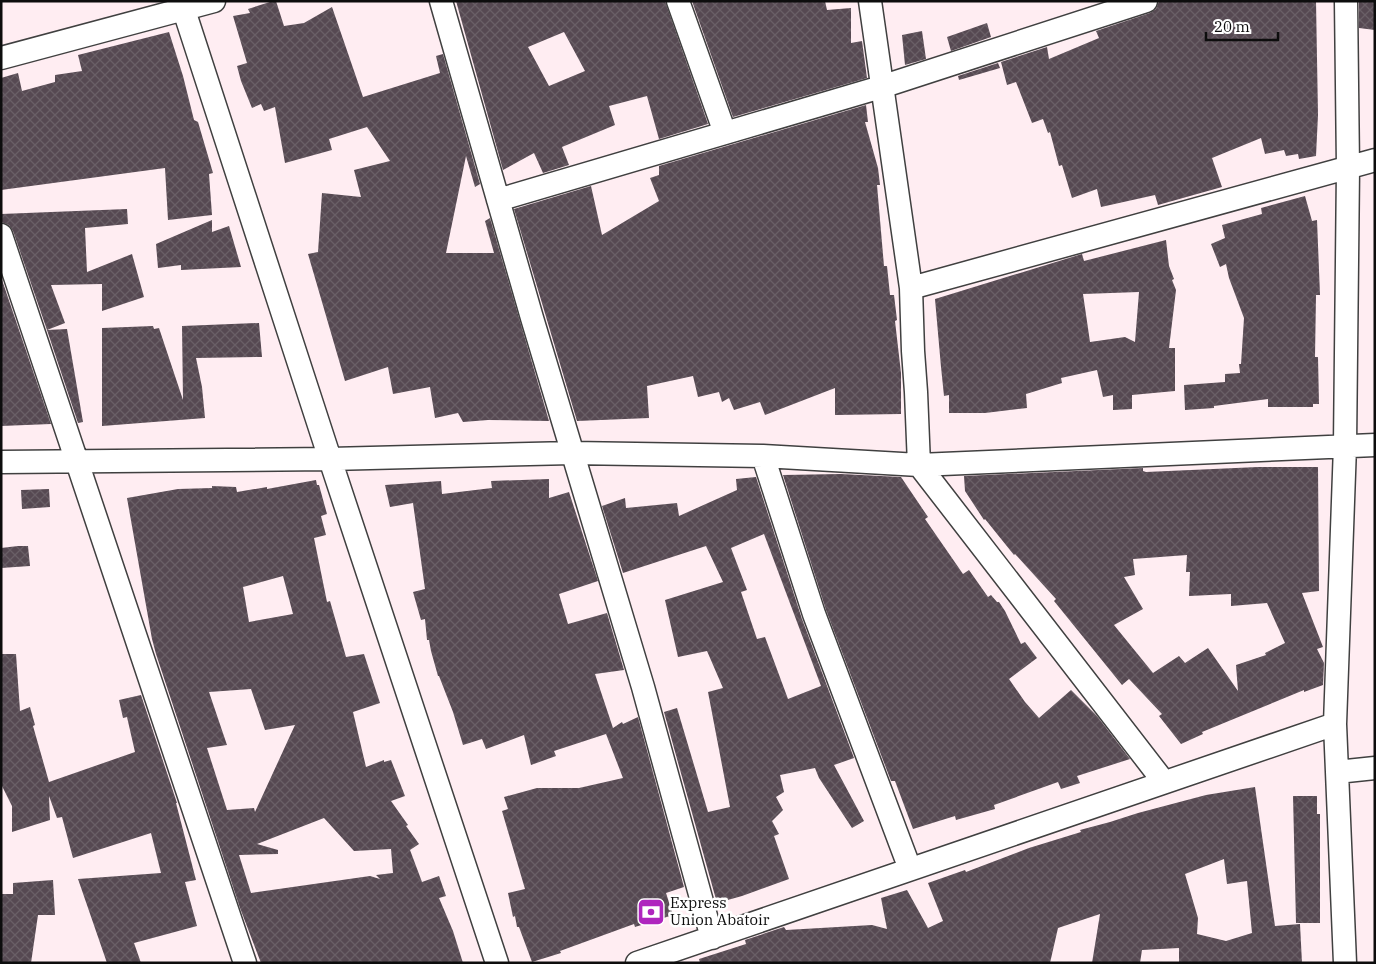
<svg xmlns="http://www.w3.org/2000/svg" width="1376" height="964" font-family="'IBM Plex Serif',serif">
  <style>
    .building { fill: url(#building-cross-hatch); fill-rule: evenodd }
    .lines { fill: none; stroke-linecap: round; stroke-linejoin: round }
    .minor-casing { stroke: #404040; stroke-width: 25 }
    .minor { stroke: #fff; stroke-width: 22 }
    .labels { text-anchor: middle; stroke-width: 5; stroke-linejoin: round; paint-order: stroke }
    .poi-label { font-size: 15px; fill: #0d0d0d; stroke: #fff; text-anchor: start }
  </style>
  <defs>
    <pattern id="building-cross-hatch" width="8" height="8" patternUnits="userSpaceOnUse" patternTransform="scale(1.25)"><rect width="8" height="8" fill="#564952"/><path d="M0 0l8 8M0 8l8-8" fill="none" stroke="#695f66"/></pattern>
  </defs>
  <rect width="100%" height="100%" fill="#ffedf2"/>
  <!-- building -->
  <path class="building" d="M273,1H276L284,26L304,23L332,7L363,97L440,73L436,56L443,54L480,184L475,187L466,156L446,253H494L485,221L490,218L549,421L488,420L463,422L458,413L435,418L430,387L393,394L388,367L345,381L308,254L318,252L322,193L361,197L354,170L390,161L367,127L329,139L332,150L285,163L275,107L264,111L261,104L252,108L241,81L237,66L247,63L233,16L250,13L248,9Z
    M456,1H665L708,124L659,139L647,96L609,106L615,125L562,147L569,165L543,173L534,153L503,170ZM564,32L585,71L549,86L528,47Z
    M692,1H825L827,10L851,8V43L862,41L867,78L733,117Z
    M1159,1H1316L1318,115L1316,156L1299,159L1298,154L1286,156L1284,150L1265,154L1261,138L1212,158L1222,187L1158,205L1155,195L1101,207L1097,189L1072,198L1062,165L1059,166L1050,132L1048,133L1043,119L1032,123L1016,82L1007,85L1001,62L1047,47L1049,59L1099,38L1096,31L1150,13L1156,9Z
    M1359,1H1375V30L1359,28Z
    M987,23L991,37L951,51L947,37Z
    M922,31L926,59L905,65L902,35Z
    M169,32L183,76L194,120L198,122L213,173L209,174L212,215L168,220L165,168L1,190V78L18,73L22,91L55,82V75L82,71L78,55Z
    M998,63L1000,68L959,80L958,76Z
    M866,105L868,122H865L878,168L880,185H877L884,266H887L890,295H894L897,320L895,321L901,373V414L835,415V388L765,415L760,402L734,410L729,398L722,402L719,392L698,397L693,376L647,386L649,418L577,421L514,209L591,186L602,235L659,201L650,178L659,175V166Z
    M1305,196L1312,221L1317,220L1320,295H1316L1315,357H1318L1319,404H1313V407H1268V399L1214,406V408L1185,410L1184,385L1225,382V374L1240,373L1239,364H1241L1244,318L1229,278L1226,264L1220,267L1211,244L1225,238L1222,225L1262,214L1261,208Z
    M127,209L128,224L85,228L87,272L132,254L144,297L102,311V284L51,285L65,323L47,330L13,231L9,225L1,222V214Z
    M212,220V232L229,226L241,267L181,270V265L158,268L156,244Z
    M1166,240L1169,266L1174,279L1172,280L1176,290L1169,348H1175V391L1132,395V409L1113,410V395L1103,397L1097,370L1061,378L1062,383L1026,394L1027,408L985,413H949V395L944,396L941,367L935,299L1082,254L1084,261ZM1139,292L1135,342L1125,337L1090,342L1083,294Z
    M1,277L51,424L1,426Z
    M259,323L262,357L196,358L202,387L205,418L102,426V328L153,326L154,329L159,328L183,400L182,326Z
    M67,329L83,422L78,423L47,330Z
    M1258,467H1318L1319,591L1302,593L1323,647L1317,649L1324,663L1323,685L1304,692V690L1202,732L1203,734L1181,744L1159,716L1162,714L1129,679L1122,685L1054,601L1056,599L1015,554L1014,555L985,519L984,520L965,491L964,476L1143,468V471L1146,472ZM1187,555L1186,572H1190L1189,596L1231,594V606L1267,603L1285,643L1265,653L1266,655L1236,665L1238,691L1208,648L1185,663L1179,656L1153,673L1114,625L1143,609L1124,577L1135,575L1133,559Z
    M841,474L901,477L928,517L925,519L963,574L969,570L988,597L991,595L997,602H999L1005,611L1021,644L1025,642L1037,658L1009,679L1025,702L1039,718L1071,690L1097,716L1130,759L1077,776L1080,783L1061,789L1058,782L994,805L995,809L956,820L955,816L913,829L895,781H891L826,610L783,475Z
    M756,477L802,619L854,758L834,765L864,821L852,828L819,778L815,768L780,775L784,792L776,797L783,810L772,821L779,834L774,836L789,879L742,896L717,903L664,712L677,708L708,812L730,807L708,692L723,688L707,651L678,657L665,600L723,582L706,546L623,573L602,506L625,498L626,508L677,503L679,516L737,490L736,479ZM764,534L821,686L788,699L765,637L757,639L741,592L747,590L731,548Z
    M549,479V498L569,492L598,581L559,594L568,624L607,613L624,670L595,674L613,728L622,722L623,724L638,717L684,887L666,893L673,915L635,927L634,924L560,951L561,953L532,962L519,927H517L515,916L513,917L508,893L525,889L502,811L508,809L504,797L537,788H579L623,778L606,734L554,751L556,756L531,765L524,735L486,749L482,739L463,745L453,712L439,676H438L431,651L429,640H427L425,619L421,620L413,592L425,589L413,503L390,507L385,485L441,481L442,494L492,488L491,481Z
    M316,480L317,485H319L327,514L321,516L326,535L314,538L327,602L330,601L346,657L364,654L380,703L353,712L366,767L384,760V762L391,760L405,796L391,801L408,825L406,826L419,844L410,850L422,882L439,876L446,896L439,898L453,931L463,963H261L240,908L156,654L152,639L127,498L178,489L212,488V486L236,487L237,492L267,487V489ZM283,576L293,614L249,622L243,587ZM251,689L265,730L295,725L255,812L254,808L227,810L207,748L227,745L209,692ZM324,818L354,851L391,849L393,873L376,875L380,879L370,876L251,893L239,855L278,854V850L257,844Z
    M49,489L50,507L22,509L21,490Z
    M18,546H28L30,566L1,568V548Z
    M1,654H16L20,711L30,707L35,725L33,726L49,782L135,752L127,717L123,718L119,700L141,695L177,803H176L196,880L185,882L197,926L134,943L141,963H107L78,879L161,873L151,833L73,858L62,817L57,818L49,796L50,820L12,832V806L1,784Z
    M1255,787L1275,926L1300,924L1302,963H1179V948L1142,950L1140,963H1092L1100,914L1058,928L1050,963H700L699,959L746,944L745,940L784,927L786,930L872,925L887,929L881,898L907,890L928,928L943,921L928,883L965,870L966,872L1029,848L1081,832L1080,830L1110,822L1138,813L1206,795ZM1224,859L1227,884L1247,881L1252,933L1226,941L1197,934L1198,918L1185,874Z
    M1293,796H1317V814H1320V923H1296Z
    M53,880L55,915H38L31,963H1V894H13V883Z"/>
  <g class="lines">
    <!-- minor casing -->
    <g class="minor-casing">
      <path id="minor" d="M181,1L330,459L497,963
        M441,1L532,318L643,687L712,938
        M678,1L725,133
        M870,1L911,288L913,351L916,392L919,465L1164,782
        M1,58L214,1
        M498,200L881,87L1146,1
        M1,235L245,963
        M911,288L1375,160
        M763,456L814,614L910,869
        M1,462L330,459L572,453L763,456L919,465L1375,445
        M1337,772L1375,768
        M637,963L1335,724
        M1345,963L1335,724L1345,446L1348,168L1346,1"/>
    </g>
    <!-- minor -->
    <use href="#minor" class="minor"/>
  </g>
  <!-- icons -->
  <defs>
    <g id="bank-square" transform="scale(1.4375)"><rect x="-9" y="-9" width="18" height="18" rx="4" fill="#af25be" stroke="#fff"/><path d="M-6-4H6V4H-6ZM0-2.3a2.3 2.3 0 1 0 0 4.6a2.3 2.3 0 1 0 0-4.6Z" fill="#fff"/></g>
  </defs>
  <g fill-rule="evenodd">
    <use href="#bank-square" x="651" y="912"/>
  </g>
  <g class="labels">
    <!-- poi labels -->
    <g class="poi-label">
      <text x="670" y="908">Express<tspan x="670" dy="17">Union Abatoir</tspan></text>
    </g>
  </g>
  <!-- border -->
  <rect width="1376" height="964" fill="none" stroke="#0d0d0d" stroke-width="5"/>
  <!-- scale -->
  <path d="M1206 32v8h72v-8" fill="none" stroke="#0d0d0d" stroke-width="2.5"/>
  <text x="1214" y="32" font-size="15" fill="#0d0d0d" stroke="#ffffff" stroke-width="4" paint-order="stroke">20 m</text>
</svg>
